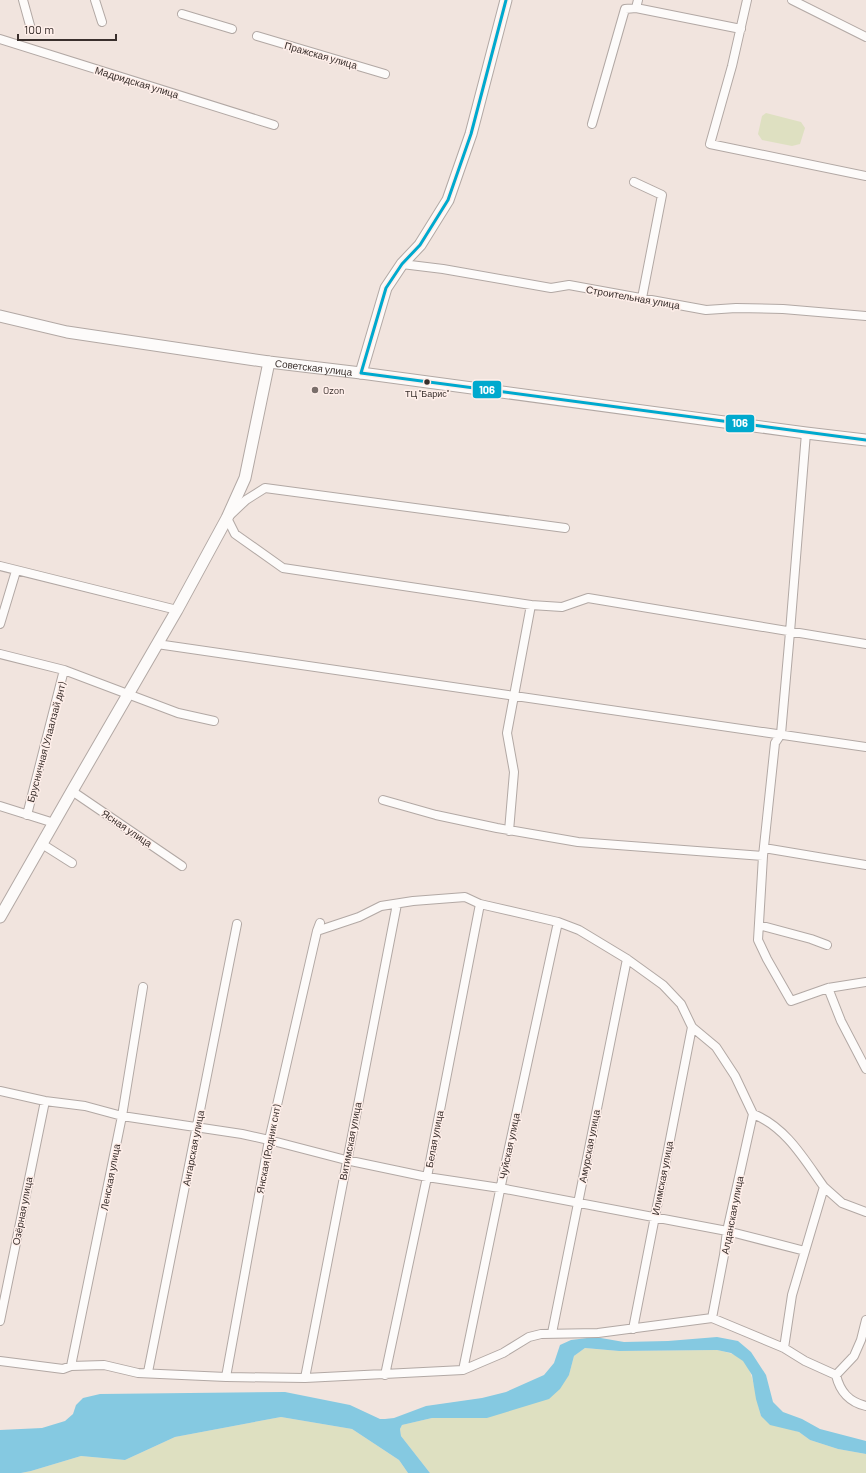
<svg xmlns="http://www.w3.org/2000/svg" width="866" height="1473" font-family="Barlow,sans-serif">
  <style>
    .green { fill: #dee0c1 }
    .water { fill: #85c9e1 }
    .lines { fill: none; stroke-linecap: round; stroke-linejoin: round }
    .street-casing { stroke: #b2a8a4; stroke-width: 10 }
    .secondary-casing { stroke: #b2a8a4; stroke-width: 13 }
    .street { stroke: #fdfbfa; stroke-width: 8 }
    .secondary { stroke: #fdfbfa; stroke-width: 11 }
    .bus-1-casing { stroke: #ffefea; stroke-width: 6 }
    .bus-1 { stroke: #00a9ce; stroke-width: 3 }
    .bus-dot { fill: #392f2c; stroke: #ffefea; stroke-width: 1.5 }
    .poi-dot { fill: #796e6a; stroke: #ffefea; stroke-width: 1.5 }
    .labels { text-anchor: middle; stroke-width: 3; stroke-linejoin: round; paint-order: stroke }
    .bus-label { font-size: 9px; fill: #392f2c; stroke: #ffefea }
    .street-label { font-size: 10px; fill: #392f2c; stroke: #ffefea }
    .poi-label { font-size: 10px; fill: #392f2c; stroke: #ffefea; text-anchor: start }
    .line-badge { stroke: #ffefea; stroke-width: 1.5 }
    .badge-label { font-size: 11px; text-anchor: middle; font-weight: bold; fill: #fff }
  </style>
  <rect width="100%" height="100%" fill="#f1e4de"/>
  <!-- green -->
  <path class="green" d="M766,113L801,122L805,128L800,144L792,146L762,140L758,134L762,116Z
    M585,1348L619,1351L717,1350C726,1352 736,1354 743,1360C754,1371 756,1400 761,1416L786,1428L799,1432L810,1440L838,1449L866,1454V1473H430L401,1436L400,1429L402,1425L432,1418H487L569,1375L574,1356Z
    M281,1417L352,1429L399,1460L408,1473H21L31,1471L81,1456L125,1460L175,1437Z"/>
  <!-- water -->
  <path class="water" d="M595,1337L624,1342L668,1341L717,1337L738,1341L751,1352L766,1375L773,1402L783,1412L802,1419L820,1429L866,1441V1454L838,1449L810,1440L799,1432L770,1425L761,1416L756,1399L752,1375L743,1361L731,1353L717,1350L619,1351L585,1348L574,1356L569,1375L560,1389L549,1399L487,1418H432L402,1425L400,1429L401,1436L430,1473H408L399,1460L352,1429L281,1417L175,1437L125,1460L81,1456L31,1471L21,1473H0V1430L42,1428L65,1421L73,1414L76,1405L83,1398L100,1394L285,1392L350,1405L380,1419H385L394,1418L426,1406L482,1398L506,1392L544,1375L554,1363L560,1345L571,1340Z"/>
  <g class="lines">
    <!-- street casing -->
    <g class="street-casing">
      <path id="street" d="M23,0L31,29
        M95,0L102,22
        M747,0L732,66L710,144L866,176
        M792,0L866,37
        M636,8L741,29
        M182,14L232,29
        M257,36L385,74
        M0,39L274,125
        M592,124L625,9L636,8L638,0
        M634,182L662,195L642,298
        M402,264L443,269L551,288L569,285L706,310L736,308L783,309L866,316
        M806,433L790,632L781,734L775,743L763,856L758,940L767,959L791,1001L828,988L866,982
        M565,528L265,488L246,500L227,518L235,534L283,568L531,605L562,607L588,598L866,644
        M0,566L177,610
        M0,624L16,571
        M157,644L866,747
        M0,654L64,670L178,713L214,721
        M72,791L182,866
        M383,800L436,815L497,828L578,842L763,856
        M0,806L54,823
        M27,815L64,670
        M509,831L514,772L507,733L531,605
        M42,844L72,863
        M764,848L866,865
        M759,925L811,939L827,945
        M317,931L359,917L381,906L413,901L465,897L480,904L558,922L579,930L627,959L663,985L681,1004L692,1027L716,1047L735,1076L753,1114C786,1127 804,1159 824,1187
        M828,988L841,1021L866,1069
        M0,1091L45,1101L85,1106L122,1116L242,1134L269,1140L346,1160L427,1177L500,1188L727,1231L805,1251
        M712,1318L724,1255L727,1231L753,1114
        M0,1321L45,1101
        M633,1329L692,1027
        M552,1333L627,959
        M784,1348L792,1295L824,1187L842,1203L866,1212
        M0,1361L63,1369L71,1366L104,1365L138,1373L226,1377L305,1378L463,1370L503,1353L529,1337L541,1334L598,1333L712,1318L784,1348L805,1361L836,1375L854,1356L861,1340L866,1320
        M71,1366L122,1116L143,987
        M463,1370L505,1166L558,922
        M148,1372L237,924
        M385,1375L427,1177L480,904
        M836,1375C840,1392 849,1402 866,1406
        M226,1377L269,1140L317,931L320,923
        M305,1378L397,904"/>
    </g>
    <!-- secondary casing -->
    <g class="secondary-casing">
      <g id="secondary">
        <path id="s1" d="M0,316L67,332L269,362L361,373L806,433L866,440"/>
        <path d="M361,373L386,288L402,264L420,245L448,200L471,134L506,0"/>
        <path d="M0,917L72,791L177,610L227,518L245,478L269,362"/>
      </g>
    </g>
    <!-- street -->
    <use href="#street" class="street"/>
    <!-- secondary -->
    <use href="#secondary" class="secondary"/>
    <!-- bus-1 casing -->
    <g class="bus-1-casing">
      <path id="bus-1" d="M361,373L866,440
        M361,373L386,288L402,264L420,245L448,200L471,134L506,0"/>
    </g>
    <!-- bus-1 -->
    <use href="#bus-1" class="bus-1"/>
  </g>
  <!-- markers -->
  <circle class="bus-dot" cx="427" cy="382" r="3.5"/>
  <circle class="poi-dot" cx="315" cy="390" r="4"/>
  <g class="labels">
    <!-- bus labels -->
    <g class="bus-label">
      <text x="427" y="397">ТЦ "Барис"</text>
    </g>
    <!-- street labels -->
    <g class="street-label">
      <text transform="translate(321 55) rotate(16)" y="4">Пражская улица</text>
      <text transform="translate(137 82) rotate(17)" y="4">Мадридская улица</text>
      <text transform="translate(633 297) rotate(10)" y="4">Строительная улица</text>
      <text dy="4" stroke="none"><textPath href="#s1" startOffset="318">Советская улица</textPath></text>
      <text transform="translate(46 742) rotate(-75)" y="4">Брусничная (Улаалзай днт)</text>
      <text transform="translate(127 828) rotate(34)" y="4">Ясная улица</text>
      <text transform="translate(434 1139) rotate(-79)" y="4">Белая улица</text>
      <text transform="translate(350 1141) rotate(-79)" y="4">Витимская улица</text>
      <text transform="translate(509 1146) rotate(-78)" y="4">Чуйская улица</text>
      <text transform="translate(589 1146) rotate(-79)" y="4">Амурская улица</text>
      <text transform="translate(193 1148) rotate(-79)" y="4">Ангарская улица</text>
      <text transform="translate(268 1149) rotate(-79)" y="4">Янская (Родник снт)</text>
      <text transform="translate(110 1177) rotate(-79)" y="4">Ленская улица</text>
      <text transform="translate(662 1178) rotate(-79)" y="4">Илимская улица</text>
      <text transform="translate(22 1211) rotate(-79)" y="4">Озёрная улица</text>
      <text transform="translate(732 1215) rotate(-79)" y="4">Алданская улица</text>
    </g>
    <!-- poi labels -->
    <g class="poi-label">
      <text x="323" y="394">Ozon</text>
    </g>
  </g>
  <g class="line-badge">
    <rect x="472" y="380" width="30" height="19" rx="4" fill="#00a9ce"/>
    <rect x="725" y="414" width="30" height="19" rx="4" fill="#00a9ce"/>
  </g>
  <g class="badge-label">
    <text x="487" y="394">106</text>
    <text x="740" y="427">106</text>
  </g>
  <!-- scale -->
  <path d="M18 34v6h98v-6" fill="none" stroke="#392f2c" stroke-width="2"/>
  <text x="24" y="34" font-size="12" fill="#392f2c" stroke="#ffefea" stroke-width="3" paint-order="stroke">100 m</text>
</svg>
